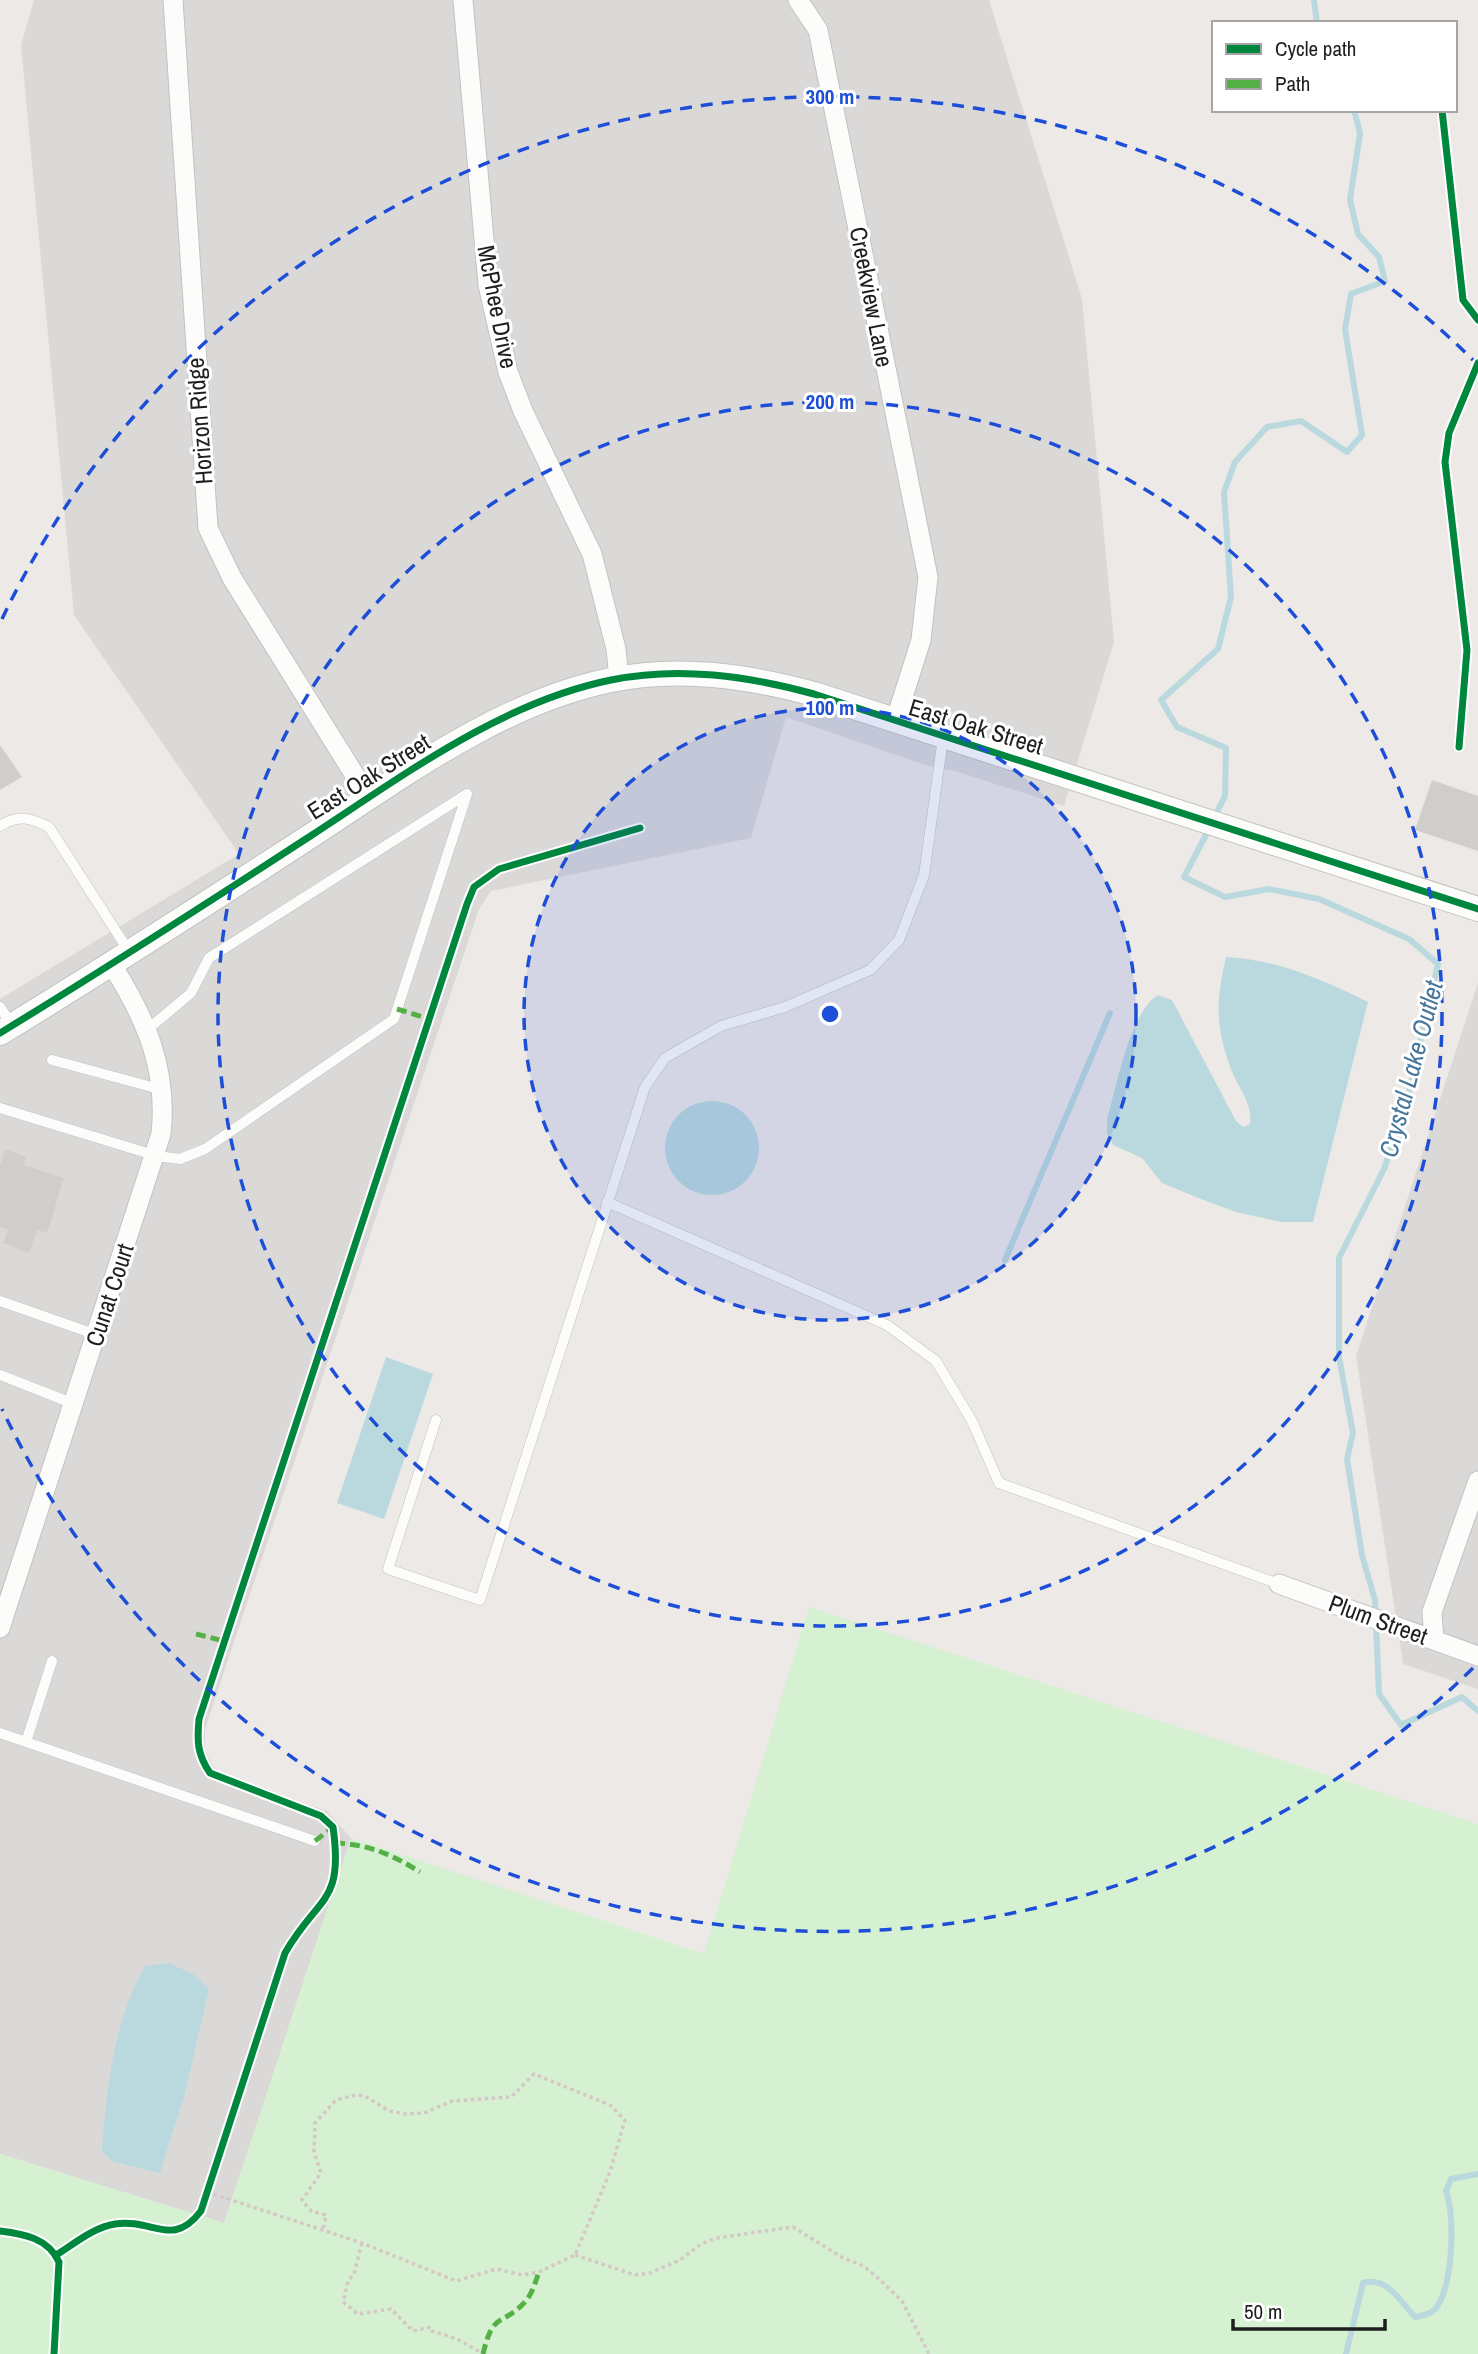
<svg xmlns="http://www.w3.org/2000/svg" width="1478" height="2354" font-family="'Archivo Narrow',sans-serif">
  <style>
    .residential { fill: #dbd9d8 }
    .park { fill: #d5f1d2 }
    .water { fill: #bad9de }
    .lines { fill: none; stroke-linecap: round; stroke-linejoin: round }
    .stream { stroke: #bad9de; stroke-width: 6 }
    .building { fill: #d0cecb }
    .service-casing { stroke: #c3c2c1; stroke-width: 11 }
    .minor-casing { stroke: #c3c2c1; stroke-width: 21 }
    .tertiary-casing { stroke: #c3c2c1; stroke-width: 26 }
    .path { stroke: #d5c7c6; stroke-width: 3.5; stroke-dasharray: 3.5 3.5; stroke-linecap: butt }
    .service { stroke: #fcfcfb; stroke-width: 10 }
    .minor { stroke: #fcfcfb; stroke-width: 19 }
    .tertiary { stroke: #fcfcfb; stroke-width: 24 }
    .quiet { stroke: #55b145; stroke-width: 5; stroke-dasharray: 10 5; stroke-linecap: butt }
    .cycleway-casing { stroke: #fff; stroke-width: 11 }
    .cycleway { stroke: #00873e; stroke-width: 7 }
    .ring { fill: none; stroke: #1d4ed8; stroke-width: 3.5; stroke-dasharray: 12 9 }
    .labels { text-anchor: middle; stroke-width: 6; stroke-linejoin: round; paint-order: stroke }
    .street-label { font-size: 24px; fill: #1e1e1e; stroke: #fff }
    .water-label { font-size: 26px; font-style: italic; fill: #47779b; stroke: #fff }
    .centre { fill: #1d4ed8; stroke: #fff; stroke-width: 3.5 }
    .ring-label { font-size: 21px; text-anchor: middle; font-weight: bold; fill: #1d4ed8; stroke: #fff; stroke-width: 6; stroke-linejoin: round; paint-order: stroke }
  </style>
  <rect width="100%" height="100%" fill="#ece9e6"/>
  <!-- residential -->
  <path class="residential" d="M34,0H989L1082,299L1114,642L1064,806L958,772L925,765L786,717L751,838L491,891L479,909L205,1729V1751L215,1769L232,1778L327,1811L351,1838L224,2223L0,2154V999L239,854L74,615L21,45Z
    M1478,983V1689L1403,1664L1356,1356Z"/>
  <!-- park -->
  <path class="park" d="M809,1607L1478,1824V2354H0V2154L224,2223L351,1838L704,1954Z"/>
  <!-- water -->
  <path class="water" d="M1226,957C1279,960 1321,979 1368,1002L1313,1222H1282L1236,1212L1201,1199L1162,1183L1142,1158L1113,1145L1107,1133V1119C1117,1086 1129,1013 1158,995L1172,1000L1236,1121L1243,1127L1250,1124C1253,1103 1238,1088 1231,1069C1215,1026 1216,1001 1226,957Z
    M665 1148a47 47 0 1 1 94 0a47 47 0 1 1-94 0Z
    M386,1357L433,1374L384,1519L337,1503Z
    M168,1963L192,1973L209,1989L185,2093L160,2173L113,2162L102,2151C106,2089 114,2021 145,1966Z"/>
  <g class="lines">
    <!-- stream -->
    <path class="stream" d="M1314,0L1317,23
      M1215,816L1225,796L1226,748L1177,727L1161,700L1218,649L1231,597L1224,492L1235,462L1267,427L1301,421L1347,452L1362,435L1345,329L1351,294L1385,281L1379,257L1358,234L1350,200L1360,133L1354,110
      M1209,829L1184,877L1225,897L1269,889L1319,899L1409,939L1438,964L1407,1100L1384,1169L1339,1258V1357L1353,1433L1347,1459L1362,1555L1375,1600L1379,1694L1401,1725L1462,1697L1478,1711
      M1005,1260L1110,1013
      M1346,2354L1363,2283C1387,2276 1400,2301 1415,2317C1425,2315 1433,2314 1438,2305C1453,2281 1455,2217 1446,2191L1451,2179L1478,2174"/>
  </g>
  <!-- building -->
  <path class="building" d="M0,745L22,777L0,790Z
    M1432,780L1478,796V851L1415,830Z
    M5,1149L26,1157L24,1165L64,1178L47,1233L37,1230L29,1253L3,1243L8,1230L0,1227V1165Z"/>
  <g class="lines">
    <!-- service casing -->
    <g class="service-casing">
      <path id="service" d="M0,826C18,814 31,818 49,827L130,953
        M0,1007L11,1024
        M148,1029L191,993L209,958L467,794
        M52,1060L163,1090
        M0,1108L157,1156L180,1159L205,1149L394,1019L467,794
        M607,1202L887,1325L936,1361L972,1421L999,1483L1279,1584
        M0,1301L97,1335
        M0,1375L74,1404
        M436,1420L388,1569L480,1600L645,1087L665,1058L721,1026L785,1007L870,970L899,940L924,875L943,738
        M0,1733L315,1841
        M26,1742L52,1661"/>
    </g>
    <!-- minor casing -->
    <g class="minor-casing">
      <path id="minor" d="M173,0L208,528L232,578L369,798
        M463,0L488,285L508,372L523,411L592,554L616,649L619,678
        M798,0L818,30L928,577L921,640L895,722
        M1279,1584L1478,1656
        M0,1628L161,1134C168,1069 146,1019 112,965
        M1434,1640L1432,1612L1478,1481"/>
    </g>
    <!-- tertiary casing -->
    <g class="tertiary-casing">
      <path id="tertiary" d="M0,1033C105,969 209,902 312,835C404,775 502,702 611,680C679,666 748,676 814,694L1478,909"/>
    </g>
    <!-- path -->
    <path class="path" d="M207,2192L362,2243L456,2281L497,2269L522,2275L539,2272L575,2255L610,2172L625,2120L610,2105L534,2074L511,2097L452,2101L424,2113L406,2114L389,2111L365,2096L356,2095L336,2100L315,2123L314,2152L321,2173L302,2200L311,2211L326,2215L323,2230
      M362,2243L354,2274L348,2281L343,2302L358,2314L391,2309L413,2331L431,2327L432,2331L457,2339L483,2354
      M575,2255L635,2275L650,2273L680,2260L701,2244L716,2238L793,2227L843,2258L864,2266L880,2280L902,2301L929,2354"/>
    <!-- service -->
    <use href="#service" class="service"/>
    <!-- minor -->
    <use href="#minor" class="minor"/>
    <!-- tertiary -->
    <use href="#tertiary" class="tertiary"/>
    <!-- quiet -->
    <path class="quiet" d="M397,1009L429,1019
      M196,1634L224,1641
      M315,1841L333,1827
      M335,1843C368,1844 393,1855 420,1872
      M483,2354C493,2311 501,2327 524,2303C532,2295 535,2283 539,2272"/>
    <!-- cycleway casing -->
    <g class="cycleway-casing">
      <path id="cycleway" d="M1442,110L1463,300L1478,320
        M1459,747L1467,650L1445,462L1449,433L1478,363
        M0,1033C105,969 209,902 312,835C404,775 502,702 611,680C679,666 748,676 814,694L1478,909
        M0,2231C24,2234 48,2238 59,2262L54,2354
        M56,2255C74,2244 94,2227 115,2224C153,2218 172,2249 201,2211L285,1953C318,1895 344,1905 333,1827L321,1816L210,1773C197,1754 197,1741 199,1719L467,904L474,887L499,869L640,828"/>
    </g>
    <!-- cycleway -->
    <use href="#cycleway" class="cycleway"/>
  </g>
  <!-- distance rings -->
  <circle cx="830" cy="1014" r="306" fill="#1d4ed8" fill-opacity=".12"/>
  <g class="ring">
    <circle cx="830" cy="1014" r="306"/>
    <circle cx="830" cy="1014" r="612"/>
    <path d="M1473 1668A917 917 0 0 1 2 1409M2 619A917 917 0 0 1 1473 360"/>
  </g>
  <g class="labels">
    <!-- street labels -->
    <g class="street-label">
      <text transform="translate(871 297) rotate(79)" y="8">Creekview Lane</text>
      <text transform="translate(497 307) rotate(79)" y="8">McPhee Drive</text>
      <text transform="translate(200 421) rotate(-94)" y="8">Horizon Ridge</text>
      <text transform="translate(976 727) rotate(17)" y="8">East Oak Street</text>
      <text transform="translate(369 777) rotate(-32)" y="8">East Oak Street</text>
      <text transform="translate(110 1295) rotate(-72)" y="8">Cunat Court</text>
      <text transform="translate(1378 1620) rotate(20)" y="8">Plum Street</text>
    </g>
    <!-- water labels -->
    <g class="water-label">
      <text transform="translate(1411 1069) rotate(-75)" y="9">Crystal Lake Outlet</text>
    </g>
  </g>
  <circle cx="830" cy="1014" r="10" class="centre"/>
  <g class="ring-label">
    <text x="830" y="104">300 m</text>
    <text x="830" y="409">200 m</text>
    <text x="830" y="715">100 m</text>
  </g>
  <!-- legend -->
  <rect x="1212" y="21" width="245" height="91" fill="#ffffff" stroke="#a5a5a5" stroke-width="2"/>
  <rect x="1226" y="44" width="35" height="10" fill="#00873e" stroke="#a5a5a5" stroke-width="2"/>
  <text x="1275" y="56" font-size="21" fill="#1e1e1e">Cycle path</text>
  <rect x="1226" y="79" width="35" height="10" fill="#55b145" stroke="#a5a5a5" stroke-width="2"/>
  <text x="1275" y="91" font-size="21" fill="#1e1e1e">Path</text>
  <!-- scale -->
  <path d="M1233 2319v10h152v-10" fill="none" stroke="#1e1e1e" stroke-width="3.5"/>
  <text x="1244" y="2319" font-size="21" fill="#1e1e1e" stroke="#ffffff" stroke-width="5" paint-order="stroke">50 m</text>
</svg>
